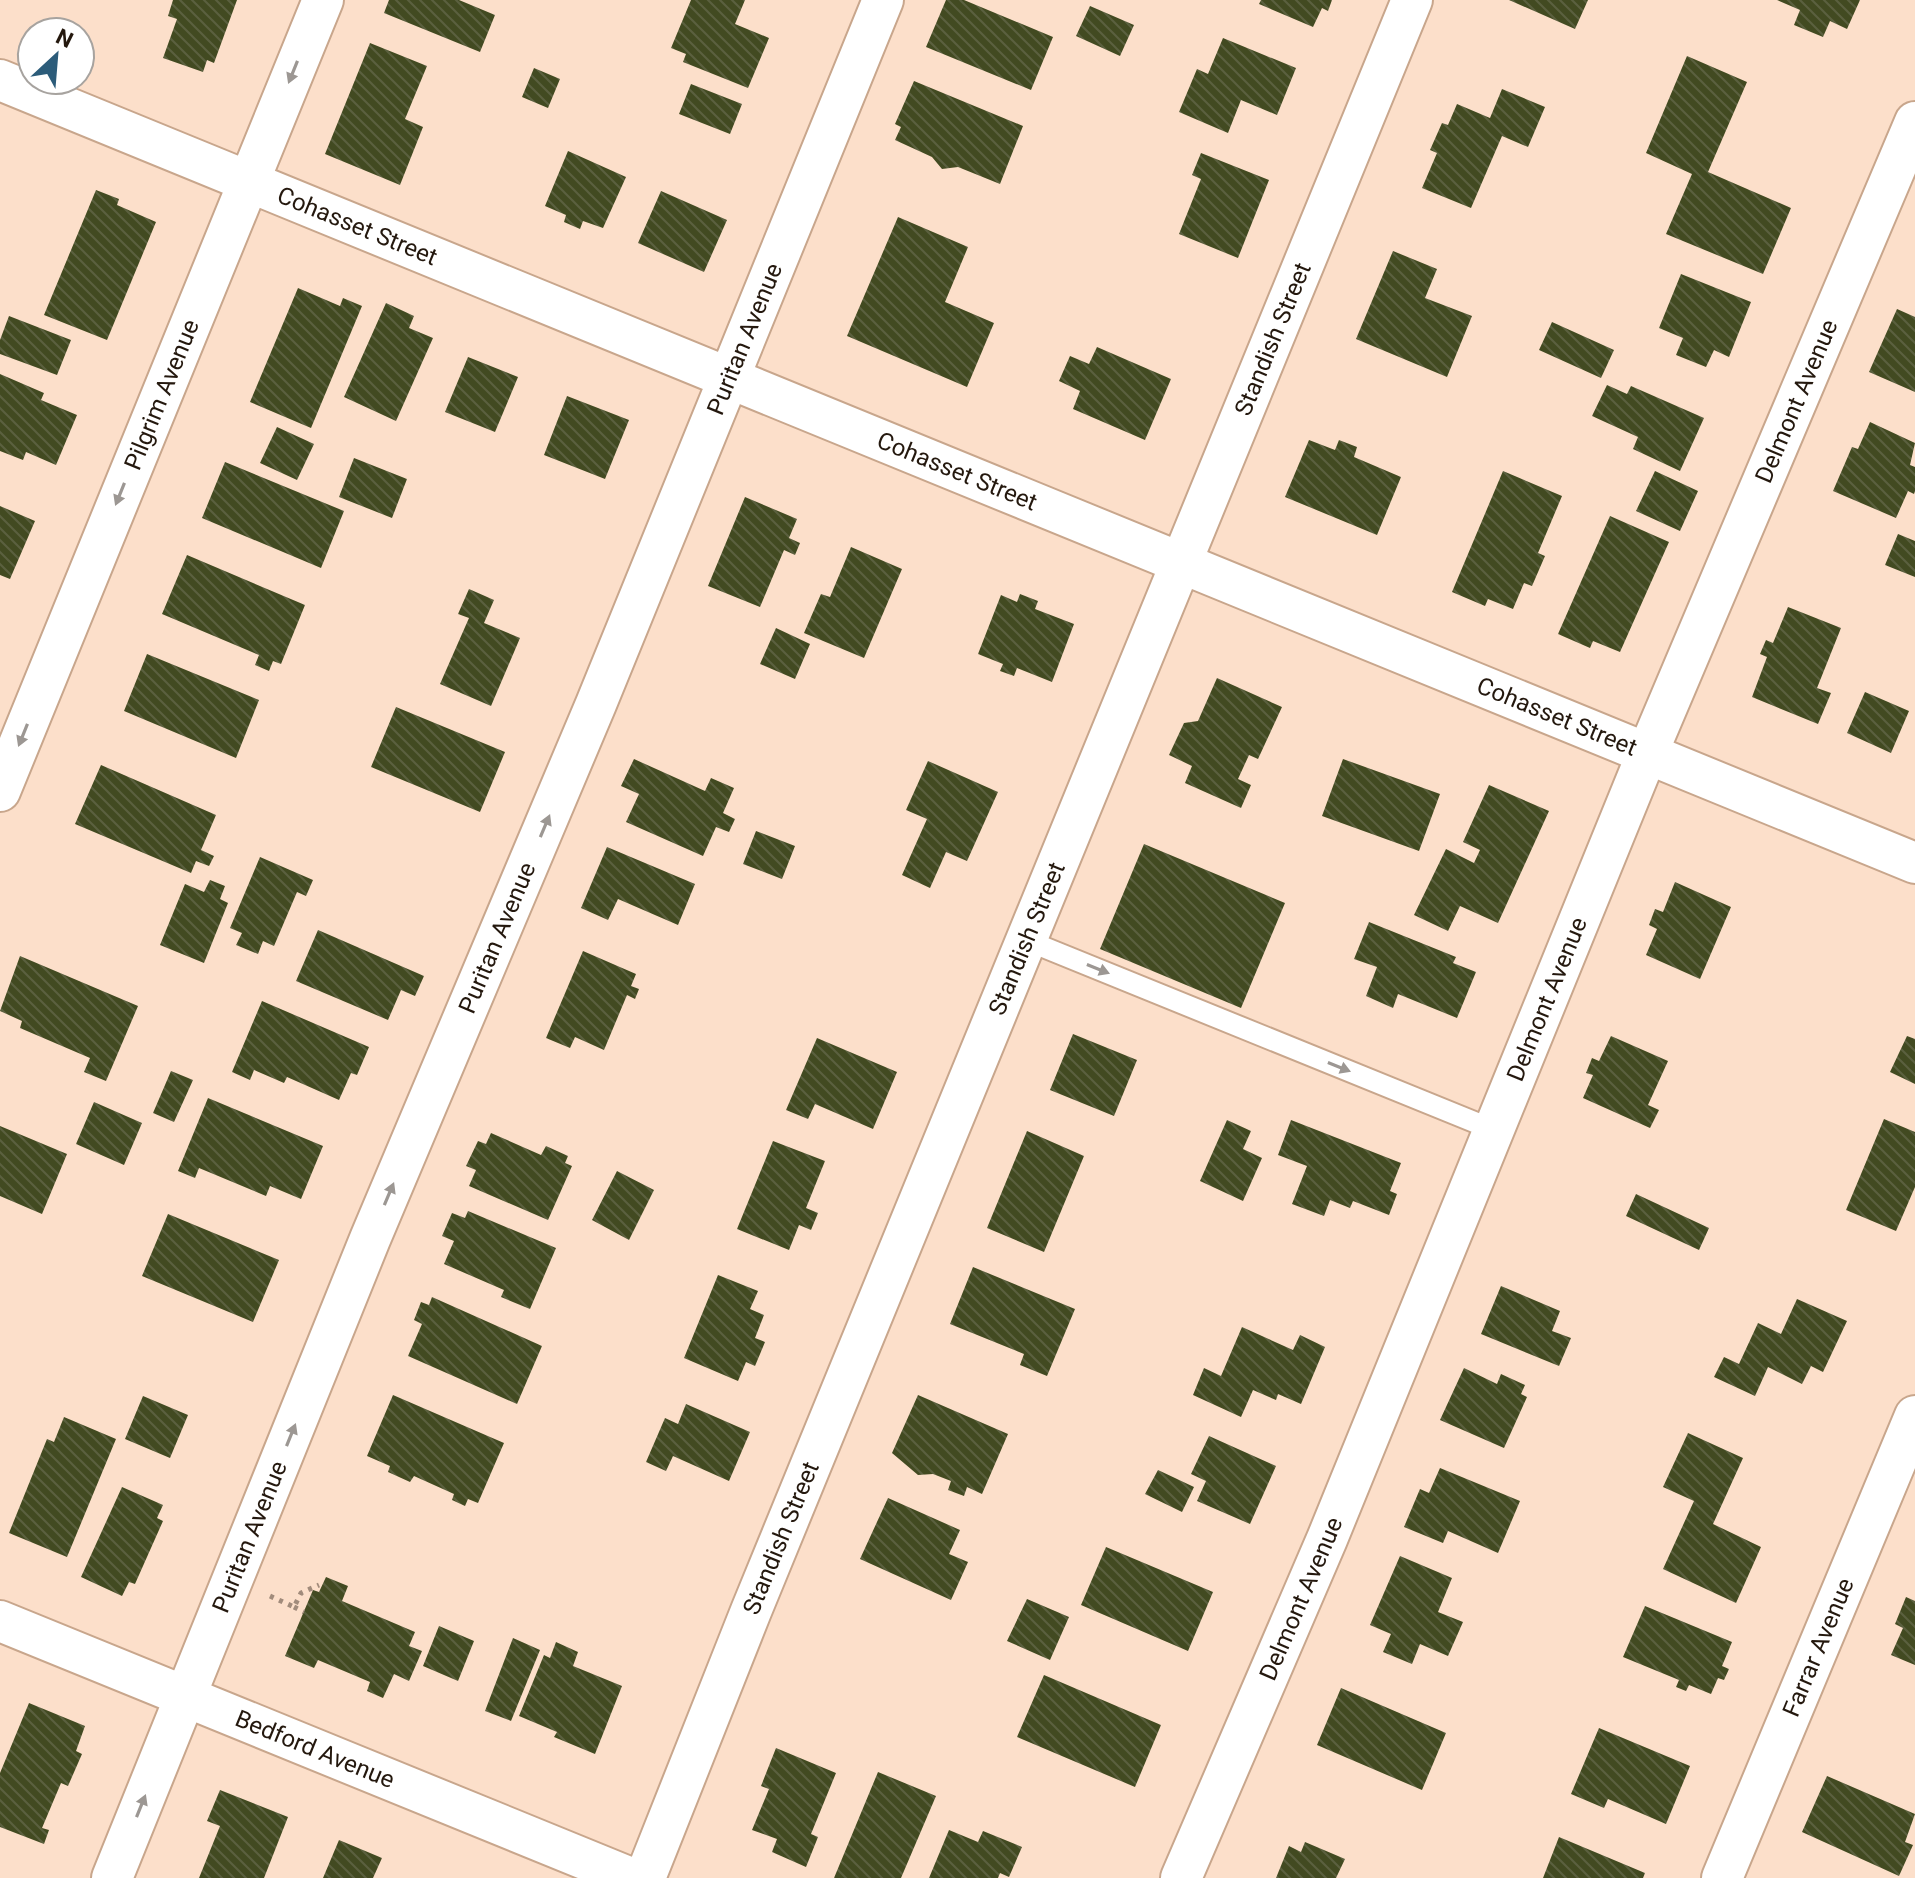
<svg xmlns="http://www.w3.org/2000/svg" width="1915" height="1878" font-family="Roboto,sans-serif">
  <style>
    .building { fill: url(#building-back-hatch) }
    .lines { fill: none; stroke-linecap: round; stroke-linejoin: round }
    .service-casing { stroke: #c8a68c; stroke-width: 24 }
    .minor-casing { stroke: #c8a68c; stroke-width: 44 }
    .path { stroke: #a18b7b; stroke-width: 5; stroke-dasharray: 4 6; stroke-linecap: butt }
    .service { stroke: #fff; stroke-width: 20 }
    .minor { stroke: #fff; stroke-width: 40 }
    .oneway { fill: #9c9793 }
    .labels { text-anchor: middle; stroke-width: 8; stroke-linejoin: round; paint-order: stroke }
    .street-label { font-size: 24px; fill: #24180e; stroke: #fff }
  </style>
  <defs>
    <pattern id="building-back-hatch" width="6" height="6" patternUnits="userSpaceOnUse" patternTransform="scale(2)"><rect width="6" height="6" fill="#424a21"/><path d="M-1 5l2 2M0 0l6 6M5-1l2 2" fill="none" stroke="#5b603f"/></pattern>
  </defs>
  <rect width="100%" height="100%" fill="#fcdfca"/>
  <!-- building -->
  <path class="building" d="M173,0H237L214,63L207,60L203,72L163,58L177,19L168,16Z
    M389,0H459L495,15L480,52L384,13Z
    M691,0H745L735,24L769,38L748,88L683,62L686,54L671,48Z
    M946,0H964L1053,37L1031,90L926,47Z
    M1261,0H1332L1328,11L1322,8L1313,27L1259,4Z
    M1509,0H1588L1575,29Z
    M1777,0H1860L1847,29L1830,21L1823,37L1794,25L1800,10Z
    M1090,6L1134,25L1120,56L1076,36Z
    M1223,38L1296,68L1277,115L1241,100L1228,133L1179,112L1197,69L1208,74Z
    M370,43L427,66L405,119L423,127L400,185L325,154Z
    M1687,56L1747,82L1708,172L1791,208L1763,274L1666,234L1692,174L1646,153Z
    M534,68L560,79L548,108L522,97Z
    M914,81L1023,126L1000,184L958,167L942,169L932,157L895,140L901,127L895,124Z
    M691,84L742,104L730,134L679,114Z
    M1502,89L1545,107L1528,147L1502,136L1471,208L1422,188L1437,153L1430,150L1442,123L1448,125L1457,104L1490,118Z
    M568,151L626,177L603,228L583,221L580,229L564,222L566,215L545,206Z
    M1201,153L1269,180L1238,258L1179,234L1201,179L1192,175Z
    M96,190L119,199L117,205L156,222L107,340L44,315Z
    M661,191L727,220L704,272L638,243Z
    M898,217L968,247L945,302L994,323L967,387L847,336Z
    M1393,251L1437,269L1425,298L1472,316L1447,377L1356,339Z
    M1681,274L1751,302L1729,357L1714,350L1706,367L1676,355L1683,338L1659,328Z
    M298,288L340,306L343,298L362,306L311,428L250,402Z
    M386,303L414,316L409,328L433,338L396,421L344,397Z
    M1897,309L1915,317V392L1869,372Z
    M9,316L71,340L57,375L0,354V340Z
    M1552,322L1614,350L1601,378L1539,350Z
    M1097,347L1171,379L1145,440L1073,409L1080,391L1059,381L1070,356L1089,364Z
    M468,357L518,377L495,432L445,412Z
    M0,374L44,393L41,400L77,415L56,465L26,452L23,460L0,451Z
    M1607,385L1627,394L1631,386L1704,418L1680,471L1633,449L1638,437L1592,416Z
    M567,396L629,420L605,479L544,455Z
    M1870,422L1915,443L1910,465L1915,467V491L1914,494L1908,491L1896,518L1833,491L1852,447L1858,449Z
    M277,427L314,444L297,480L260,463Z
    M1309,440L1335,450L1339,440L1357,447L1354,457L1401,477L1377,535L1285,497Z
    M354,458L407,479L392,518L339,497Z
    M225,462L344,511L321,568L202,518Z
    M1503,471L1562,496L1538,553L1545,556L1532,586L1524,583L1513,609L1488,599L1485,606L1452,592Z
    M1655,471L1698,491L1680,531L1636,511Z
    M745,497L797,519L789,538L800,543L795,555L784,550L760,607L708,586Z
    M0,506L35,521L10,579L0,575Z
    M1610,516L1669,542L1620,652L1593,641L1590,648L1558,634Z
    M1898,534L1915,541V577L1885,565Z
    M851,547L902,569L864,658L804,633L821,594L830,597Z
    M187,555L305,605L281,664L273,661L269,671L255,665L259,655L162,614Z
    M469,589L494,600L484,623L520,638L491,706L440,684L469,618L458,614Z
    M1020,594L1038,601L1035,609L1074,624L1052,682L1017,668L1014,676L1000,671L1003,664L978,654L1001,595L1017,602Z
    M1788,607L1841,628L1817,688L1831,693L1818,724L1752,697L1767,657L1760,654L1766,640L1773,643Z
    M776,628L810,644L795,679L760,664Z
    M147,654L259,700L236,758L124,711Z
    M1217,678L1282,707L1258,759L1249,755L1238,779L1251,785L1241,808L1185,783L1192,766L1169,755L1184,723L1198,721Z
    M1865,692L1909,711L1891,753L1847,733Z
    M396,707L505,752L480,812L371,767Z
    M634,759L705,791L711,778L734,788L723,813L735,819L729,832L716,827L703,856L626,822L639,794L621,786Z
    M1343,759L1440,794L1419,851L1322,816Z
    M928,761L998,792L967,861L946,852L930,888L902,875L927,819L906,810Z
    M101,765L216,815L201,850L214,856L209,866L196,861L191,873L75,824Z
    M1489,785L1549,811L1498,923L1460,906L1448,931L1414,915L1446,849L1474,863L1480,850L1463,842Z
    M756,831L795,846L782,879L743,864Z
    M1144,844L1285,903L1241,1008L1100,949Z
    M607,847L695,884L678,925L618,899L608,920L581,908Z
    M260,857L313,880L306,896L297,892L274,946L263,941L258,954L236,945L242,933L230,928Z
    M210,880L225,886L220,899L228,903L204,963L160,945L185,884L204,892Z
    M1675,882L1731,907L1700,979L1646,955L1657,929L1649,925L1655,909L1663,912Z
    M1369,922L1456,957L1453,963L1476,972L1457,1018L1398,994L1393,1008L1366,996L1377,967L1354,959Z
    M318,930L424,976L415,996L401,990L388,1020L296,981Z
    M583,951L636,974L631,986L639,989L635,999L627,995L604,1050L575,1037L570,1048L546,1038Z
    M20,956L138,1006L106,1081L84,1072L90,1058L20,1028L22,1021L0,1011Z
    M262,1001L369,1047L357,1075L351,1073L339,1100L287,1077L284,1083L254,1070L250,1080L232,1072Z
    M1073,1034L1137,1060L1114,1116L1050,1090Z
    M1611,1036L1668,1061L1648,1105L1659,1110L1650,1128L1583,1098L1593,1075L1586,1073L1592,1058L1599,1061Z
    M1907,1036L1915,1039V1084L1890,1072Z
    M817,1038L897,1072L873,1129L815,1104L808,1119L786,1110Z
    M171,1071L193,1080L174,1122L153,1113Z
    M208,1098L323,1146L301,1199L270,1186L266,1196L199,1168L195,1178L178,1171Z
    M94,1102L142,1123L124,1165L76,1144Z
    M1884,1119L1915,1132V1187L1896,1231L1846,1210Z
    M1227,1120L1251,1131L1243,1149L1262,1158L1243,1201L1200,1181Z
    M1291,1120L1401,1163L1390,1191L1397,1194L1389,1215L1353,1201L1350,1208L1330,1200L1324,1216L1292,1204L1307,1166L1278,1155Z
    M0,1126L67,1154L42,1214L0,1196Z
    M1027,1131L1084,1156L1044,1252L987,1228Z
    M491,1133L541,1155L546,1146L568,1156L565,1163L572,1166L548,1220L469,1186L476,1170L466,1166L478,1141L486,1144Z
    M773,1141L825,1161L806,1208L818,1213L811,1230L799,1225L789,1250L737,1229Z
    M617,1171L654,1190L629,1240L592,1220Z
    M1636,1194L1709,1228L1699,1250L1626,1216Z
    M468,1211L556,1248L530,1309L501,1297L504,1290L444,1264L454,1241L442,1236L452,1213L465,1218Z
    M168,1214L279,1260L253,1322L142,1276Z
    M973,1267L1075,1309L1047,1376L1020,1365L1024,1354L950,1324Z
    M718,1275L758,1291L750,1309L764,1315L755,1338L765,1342L755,1366L746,1362L738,1381L684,1358Z
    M1501,1286L1560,1311L1552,1331L1571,1338L1559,1366L1481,1334Z
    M432,1297L542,1346L517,1404L408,1356L422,1324L414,1320L421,1302L429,1305Z
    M1797,1299L1847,1321L1823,1372L1811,1366L1802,1384L1768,1367L1755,1396L1714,1377L1724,1357L1739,1364L1758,1323L1781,1334Z
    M1242,1327L1293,1350L1300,1335L1325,1347L1301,1404L1278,1394L1276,1400L1253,1390L1241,1417L1193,1395L1204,1368L1221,1376Z
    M1464,1368L1497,1384L1501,1374L1525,1385L1521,1394L1527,1397L1504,1448L1440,1420Z
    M393,1395L504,1443L478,1503L468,1499L465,1506L452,1500L454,1494L414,1476L410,1482L388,1472L390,1466L367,1456Z
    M918,1395L1008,1434L982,1494L967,1487L964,1496L948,1490L951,1481L933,1474L918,1475L892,1453Z
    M143,1396L188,1415L170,1458L125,1439Z
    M686,1404L750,1432L729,1481L673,1456L666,1471L646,1462L665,1418L678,1424Z
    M64,1417L116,1439L67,1557L9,1533L47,1439L54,1442Z
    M1688,1433L1743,1458L1713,1524L1761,1547L1736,1603L1663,1569L1694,1501L1663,1487Z
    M1209,1436L1276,1466L1250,1524L1197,1501L1206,1481L1191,1474Z
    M1440,1468L1520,1501L1498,1553L1448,1531L1443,1543L1404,1527L1420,1489L1429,1493Z
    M1158,1470L1194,1487L1182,1512L1145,1494Z
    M122,1487L163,1505L157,1518L163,1521L135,1584L129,1582L122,1596L81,1577Z
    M888,1498L960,1530L949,1554L968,1562L951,1600L860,1559Z
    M1106,1547L1213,1592L1188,1651L1081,1605Z
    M1400,1556L1452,1578L1438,1612L1463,1622L1448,1656L1420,1644L1412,1664L1383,1652L1391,1634L1370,1625Z
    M326,1577L348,1586L342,1601L415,1632L409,1646L422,1651L409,1681L394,1674L383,1698L367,1691L370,1682L318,1660L314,1668L285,1656L313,1590L319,1592Z
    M1906,1597L1915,1601V1665L1891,1655L1903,1628L1895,1624Z
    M1027,1599L1069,1617L1050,1660L1007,1641Z
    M1645,1606L1732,1642L1722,1666L1729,1669L1724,1680L1718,1678L1711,1694L1689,1685L1686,1691L1676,1687L1679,1680L1623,1657Z
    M439,1626L474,1641L458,1681L423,1666Z
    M513,1638L540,1650L511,1721L485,1711Z
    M556,1642L578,1652L573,1666L622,1686L595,1754L554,1737L557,1732L519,1716L544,1655L550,1658Z
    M1044,1675L1161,1725L1135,1787L1017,1737Z
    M1341,1688L1446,1733L1422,1790L1317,1745Z
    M29,1703L85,1726L76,1751L82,1754L68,1786L61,1783L42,1828L49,1830L44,1844L0,1827V1773Z
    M1599,1728L1690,1766L1666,1824L1608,1799L1604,1808L1571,1794Z
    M776,1748L836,1773L811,1834L818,1837L806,1867L772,1852L777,1839L752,1830L769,1789L761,1786Z
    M878,1772L936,1796L901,1878H834Z
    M1827,1776L1915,1814L1905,1842L1913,1845L1899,1876L1802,1832Z
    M220,1790L288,1817L264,1878H199L220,1826L207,1821Z
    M949,1830L978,1842L983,1831L1022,1847L1009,1877L1000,1873L998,1878H929Z
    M1559,1837L1645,1873L1643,1878H1543Z
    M339,1840L382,1858L373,1878H323Z
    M1305,1842L1345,1859L1336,1878H1276L1289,1846L1301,1852Z"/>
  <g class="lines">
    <!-- service casing -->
    <g class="service-casing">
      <path id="service" d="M1026,940L1494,1130"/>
    </g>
    <!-- minor casing -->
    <g class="minor-casing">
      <g id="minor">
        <path id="s1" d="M0,80L1915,863"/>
        <path id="s2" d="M0,791L323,0"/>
        <path id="s3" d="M0,1621L631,1878"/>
        <path id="s4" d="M112,1878L370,1239L596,704L883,0"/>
        <path id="s5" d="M645,1878L751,1611L1412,0"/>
        <path id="s6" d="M1181,1878L1327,1539L1647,754L1915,122"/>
        <path id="s7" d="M1722,1878L1915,1416"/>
      </g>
    </g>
    <!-- path -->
    <path class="path" d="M270,1596L294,1607L301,1593L319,1585
      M294,1607L304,1612"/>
    <!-- service -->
    <use href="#service" class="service"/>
    <!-- minor -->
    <use href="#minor" class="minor"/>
  </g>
  <!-- one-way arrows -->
  <defs><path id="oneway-solid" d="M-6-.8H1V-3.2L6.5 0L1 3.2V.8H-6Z" transform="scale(2)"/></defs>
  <g class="oneway">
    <use href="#oneway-solid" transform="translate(293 72) rotate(112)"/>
    <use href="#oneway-solid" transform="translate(120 494) rotate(112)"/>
    <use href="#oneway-solid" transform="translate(23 735) rotate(112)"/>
    <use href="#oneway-solid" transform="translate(545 826) rotate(-67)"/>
    <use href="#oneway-solid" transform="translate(1098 969) rotate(22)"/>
    <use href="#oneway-solid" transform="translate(1339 1067) rotate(22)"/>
    <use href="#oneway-solid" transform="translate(389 1194) rotate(-67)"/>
    <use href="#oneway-solid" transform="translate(291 1435) rotate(-68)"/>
    <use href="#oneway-solid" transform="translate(141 1806) rotate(-68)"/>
  </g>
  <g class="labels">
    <!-- street labels -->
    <g class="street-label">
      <text dy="8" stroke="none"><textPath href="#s1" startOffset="386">Cohasset Street</textPath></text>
      <text dy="8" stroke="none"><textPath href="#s5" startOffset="1662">Standish Street</textPath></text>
      <text dy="8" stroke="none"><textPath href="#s4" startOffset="1664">Puritan Avenue</textPath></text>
      <text dy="8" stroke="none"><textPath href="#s2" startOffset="428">Pilgrim Avenue</textPath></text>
      <text dy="8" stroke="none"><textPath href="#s6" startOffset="1600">Delmont Avenue</textPath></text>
      <text dy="8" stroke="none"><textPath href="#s1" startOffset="1034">Cohasset Street</textPath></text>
      <text dy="8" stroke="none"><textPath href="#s1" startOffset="1682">Cohasset Street</textPath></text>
      <text dy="8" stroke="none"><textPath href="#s5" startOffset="1014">Standish Street</textPath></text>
      <text dy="8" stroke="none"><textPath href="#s4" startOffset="1016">Puritan Avenue</textPath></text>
      <text dy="8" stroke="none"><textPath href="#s6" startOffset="952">Delmont Avenue</textPath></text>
      <text dy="8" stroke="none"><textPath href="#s4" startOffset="368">Puritan Avenue</textPath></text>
      <text dy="8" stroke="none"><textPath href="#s5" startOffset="366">Standish Street</textPath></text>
      <text dy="8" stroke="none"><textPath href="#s6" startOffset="304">Delmont Avenue</textPath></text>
      <text dy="8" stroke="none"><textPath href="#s7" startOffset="250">Farrar Avenue</textPath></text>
      <text dy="8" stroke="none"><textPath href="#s3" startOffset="340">Bedford Avenue</textPath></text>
    </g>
  </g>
  <!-- north arrow -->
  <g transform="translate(56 56) rotate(26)"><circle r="38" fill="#ffffff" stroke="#a7a39f" stroke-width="2"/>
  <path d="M0-6L14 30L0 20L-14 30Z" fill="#2c5c7a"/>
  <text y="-12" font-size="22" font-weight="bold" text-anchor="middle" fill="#24180e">N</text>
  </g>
</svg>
